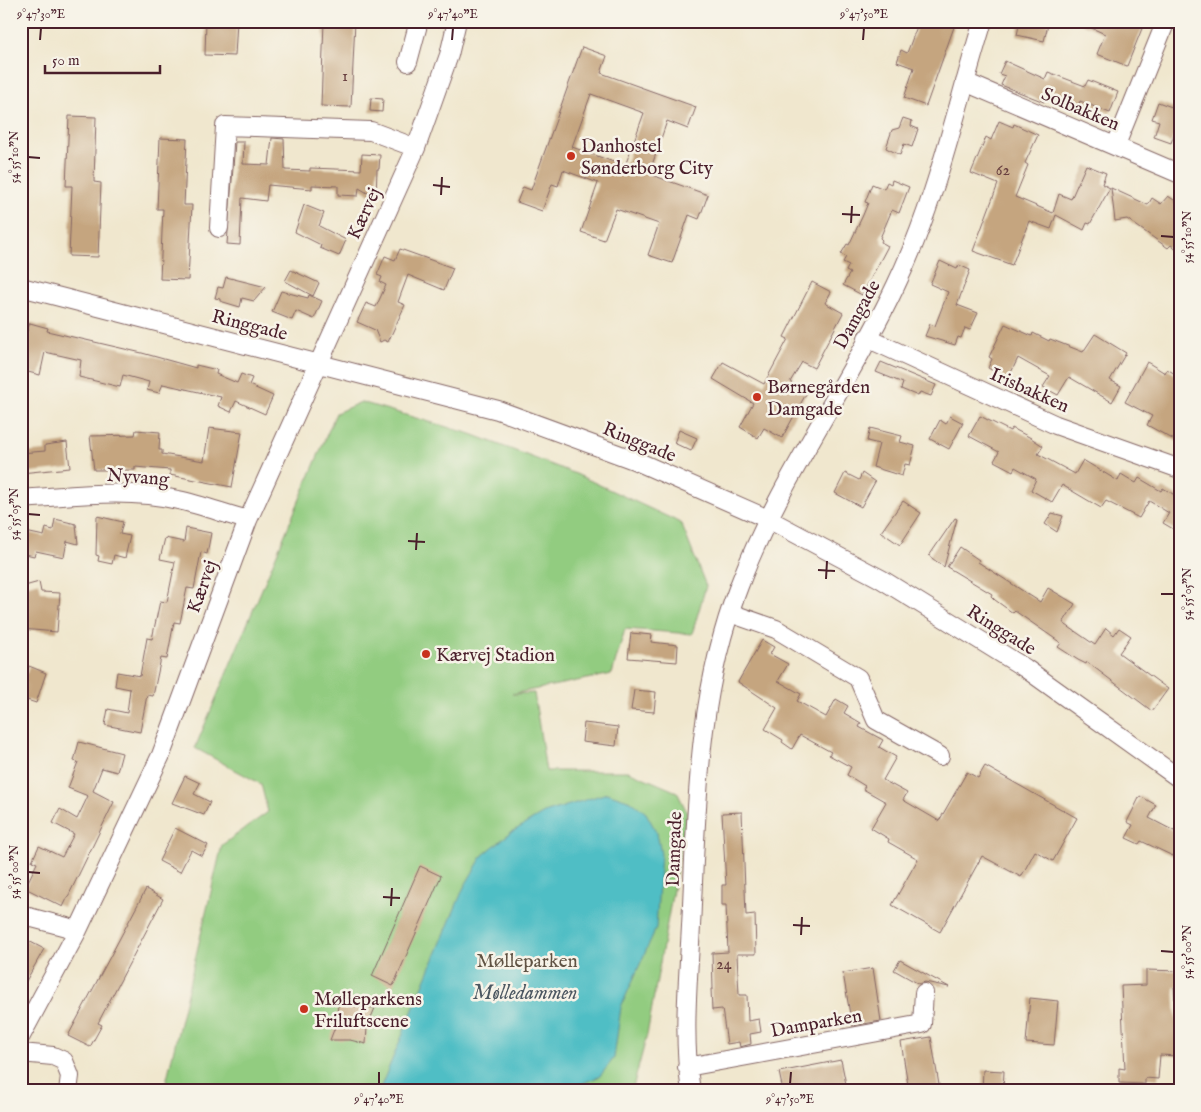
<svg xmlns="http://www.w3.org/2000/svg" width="1201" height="1112" font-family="'IM FELL English',serif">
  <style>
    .green { fill: #92cc80; stroke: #6e7656 }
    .water { fill: #4fbec5; stroke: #4c6e78 }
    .building { fill: #c5a57f; fill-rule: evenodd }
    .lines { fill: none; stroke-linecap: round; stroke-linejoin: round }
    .minor-casing { stroke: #846564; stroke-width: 20 }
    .minor { stroke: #fff; stroke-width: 18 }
    .ticks { fill: none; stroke: #4a1f2b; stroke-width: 2 }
    .poi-dot { fill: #c8321e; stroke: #f7f3e8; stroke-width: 2 }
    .labels { text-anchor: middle; stroke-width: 5; stroke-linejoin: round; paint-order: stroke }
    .number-label { font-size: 16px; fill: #694040 }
    .street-label { font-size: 19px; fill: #4a1f2b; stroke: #f7f3e8 }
    .poi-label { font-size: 19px; fill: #4a1f2b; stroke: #f7f3e8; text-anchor: start }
    .park-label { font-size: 19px; fill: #605344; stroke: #f7f3e8 }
    .water-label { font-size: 20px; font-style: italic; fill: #4c5761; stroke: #f7f3e8 }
    .neatline { fill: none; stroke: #4a1f2b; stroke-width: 2 }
    .ticks-label { font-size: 12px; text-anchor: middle; fill: #4a1f2b }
  </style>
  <rect width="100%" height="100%" fill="#f7f3e8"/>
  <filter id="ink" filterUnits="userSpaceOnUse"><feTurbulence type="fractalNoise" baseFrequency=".02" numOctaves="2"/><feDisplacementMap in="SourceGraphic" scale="10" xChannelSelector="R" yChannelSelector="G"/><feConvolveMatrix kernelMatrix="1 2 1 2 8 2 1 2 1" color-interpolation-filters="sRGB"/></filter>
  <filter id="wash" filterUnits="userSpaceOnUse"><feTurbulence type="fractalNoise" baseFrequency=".0096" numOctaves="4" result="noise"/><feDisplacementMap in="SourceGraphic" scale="20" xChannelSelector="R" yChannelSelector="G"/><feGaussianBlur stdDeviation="1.12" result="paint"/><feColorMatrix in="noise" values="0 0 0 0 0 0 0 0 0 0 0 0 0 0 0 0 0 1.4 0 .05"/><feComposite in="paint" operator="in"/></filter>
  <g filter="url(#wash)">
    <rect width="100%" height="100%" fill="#f0e7ce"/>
    <!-- green -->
    <path class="green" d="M361,402L471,434L576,474L681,523L706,586L692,634L625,629L612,674L512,694L534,693L546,771H628L677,792L687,812L647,1035L632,1091H164L222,845L268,812L261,784L195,748L336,413Z"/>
    <!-- water -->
    <path class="water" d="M607,793L631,801L646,813L657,833L661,854L656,928L621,1007L614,1058L600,1076L574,1087L575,1091H379L464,887L483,855L510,833L544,813Z"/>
    <g id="blocks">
      <!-- building -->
      <path class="building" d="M206,21H237L235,56L205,55Z
        M324,21H355L351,107L321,106Z
        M919,21H951L950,26L954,27L926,106L904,98L914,68L897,62L901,50L907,53Z
        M1020,21H1049L1044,41L1017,35Z
        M1076,21H1145L1127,66L1097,54L1105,34Z
        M582,47L607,56L601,73L696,107L688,129L667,121L649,174L708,195L699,219L689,215L672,263L648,255L659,224L616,209L604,240L581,232L598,183L563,170L558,186L552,184L542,211L517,202L523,187L531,190ZM591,94L644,113L625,166L572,147Z
        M1005,61L1045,79L1048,72L1085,86L1088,80L1118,92L1110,113L1080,101L1078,106L1047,95L1044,102L1001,85L1005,76L999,74Z
        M371,98L383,99L382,112L370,111Z
        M1158,102L1180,110V118L1171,143L1154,137L1159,121L1152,119Z
        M69,116L96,117L94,182L101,183L98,257L69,256L72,186H66Z
        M903,118L912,121L911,126L918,129L912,147L904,144L900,155L886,148L892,130L899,128Z
        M999,121L1013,127L1014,124L1038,135L1025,163L1028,165L1015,197L1053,213L1059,194L1071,199L1086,165L1106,173L1102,184L1110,188L1090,224L1087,223L1084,230L1056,215L1051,229L1029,221L1012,265L973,251L998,184L971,173L986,137L991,140Z
        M160,138L187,139L184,205H192L188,280L160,279L163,209H157Z
        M272,138L284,139L285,170L310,171V168L361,170L362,154L380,155L379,169H377L376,198L359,188L358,196L338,195V186L312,185V189L268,185L266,201L242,198L240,245L227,244L235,142H244L243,164L269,165Z
        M892,180L909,187L899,213L892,210L880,238L882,240L881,242L888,246L862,295L843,285L850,273L846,271L849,265L843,262L846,257L841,254L847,244L849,245L863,215L868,203L865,202L872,184L884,189L887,182L891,184Z
        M1111,188L1148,205L1152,198L1161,204L1168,196L1180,204V251L1171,245L1168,248L1127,219L1115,221Z
        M304,205L324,213L319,226L346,240L339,256L320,248L321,245L295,232Z
        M400,249L453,268L444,290L408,275L398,302L405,305L388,342L384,340L380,342L375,330L357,322L366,303L376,307L386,285L380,282L382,277L377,275L385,256L395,260Z
        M940,261L957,269L959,265L970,270L957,305L978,313L970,330L965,328L961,338L958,337L955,345L925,336L930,324L935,326L948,292L930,284Z
        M291,270L319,283L313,296L285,281Z
        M226,277L266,287L254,301L242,298L240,307L220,301V299L215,298L218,287L223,288Z
        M812,282L831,292L825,303L843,313L814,368L802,362L790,382L807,392L782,438L764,428L758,438L740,427L753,403L713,379L723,362L764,384L788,339L784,337Z
        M281,291L308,298L309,295L322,301L314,319L296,311L292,320L272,312Z
        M30,323L48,328L47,331L142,353L196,368V365L217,370L216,374L237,383L241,374L252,378L249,385L273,396L265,414L236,401L231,412L218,406L221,397L163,384L159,393L147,390L149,382L123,375L120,387L79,377L81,360L45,352L40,375L24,371L26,360L21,359V347Z
        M1005,324L1032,336L1033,333L1049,341L1050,339L1083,352L1095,334L1126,353L1110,380L1121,386L1112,402L1069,377L1058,395L1043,387L1050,376L1018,358L1008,379L988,368L992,359L989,357Z
        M881,362L936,385L931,396L920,392L918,396L901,389L903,383L876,372Z
        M1147,362L1165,373L1167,369L1180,377V443L1147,425L1152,416L1125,402Z
        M950,416L963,423L949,449L930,439L940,420L946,424Z
        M980,416L1010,431L1012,428L1031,438L1043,446L1038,454L1075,474L1083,460L1118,481L1121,474L1136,483L1139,478L1161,491L1163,488L1178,497L1180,495V533L1163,523L1169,513L1149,501L1139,518L1106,501L1101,508L1062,485L1052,502L1031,490L1036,479L1015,467L1013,471L994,461L999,452L969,436Z
        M209,428L242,432L232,487L170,475V470L135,467V470H94L90,436L135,435L136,430L160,432L159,450H162V454L204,461Z
        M870,428L902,436L900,442L915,446L910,465L905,464L902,476L873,467L879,444L867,441Z
        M679,430L697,438L691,451L674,443Z
        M67,442L70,468L21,473V453L45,451V445Z
        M845,473L859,480L862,473L875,482L861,507L835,493Z
        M903,501L921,513L900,545L881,532Z
        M1052,513L1063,516L1057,532L1045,524Z
        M97,516L123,522L120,534L130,536L125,558L114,555L112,564L98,561L99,556L96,555Z
        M955,518L957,519L944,567L929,556Z
        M55,519L76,524L78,544L67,541L64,557L36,551L34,556L21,553V531L44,536L46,528L53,530Z
        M186,528L211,533L207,554L201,552L194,589L187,588L180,623L174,622L167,659L161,658L153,696L147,695L140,732L105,725L108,709L127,713L130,689L115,686L117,672L140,676L147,638L152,639L160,601L167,602L175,562L160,559L165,538L184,542Z
        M960,547L979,560L978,562L1040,602L1048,588L1075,604L1063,623L1095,645L1106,628L1114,635L1119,628L1131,636L1119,653L1168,689L1152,711L1087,662L1086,664L1078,660L1058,647L1061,643L1015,611L1013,613L995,600L991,596L992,594L947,567Z
        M39,582L41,592L60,593L57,632L21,629V587Z
        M631,633L652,635L651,642L678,645L677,662L628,658Z
        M762,640L774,647L770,654L788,664L778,681L801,694L797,701L826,717L836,699L848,706L844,713L861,723L859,727L883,740L879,747L896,757L883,780L907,793L903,800L939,821L967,772L978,778L985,766L1077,818L1053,861L1035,851L1021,877L982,856L940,932L892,905L918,859L888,842L889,839L871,828L886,802L863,789L865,786L847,775L851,767L829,755L831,752L800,735L792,749L782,742L783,740L765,729L777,708L738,682Z
        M29,666L46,673L36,703L21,698V671L27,673Z
        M634,690L656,692L654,712L631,710Z
        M584,723L618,727L616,746L582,742Z
        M79,742L122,753L117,772L102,768L93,791L114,802L63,907L25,888L37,863L32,861L39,846L62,857L74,834L53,823L60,809L77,819L88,796L68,788L78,762L74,761Z
        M185,776L200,783L194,794L210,802L204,815L172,803Z
        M1140,796L1156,805L1149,818L1180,834V844L1173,856L1141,841L1139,844L1126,838L1133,825L1127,822Z
        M742,812L746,915L755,914L756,954H737L739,995H747L748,1021L759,1019L761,1032L750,1034L751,1044L740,1047L739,1042L727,1044L722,1009L712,1010L711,989H713L712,953L728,952L726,905H722V885H726L722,813Z
        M175,828L208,845L202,856L191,850L180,872L159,861Z
        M420,866L441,876L393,986L372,976Z
        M146,889L163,899L98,1023L102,1025L90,1047L68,1036Z
        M21,937L44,949L21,990Z
        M900,960L949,987L925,982L919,984L894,970Z
        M873,968L881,1021L852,1026L843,973Z
        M1146,970L1180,971V987H1174L1176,1023H1180L1178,1056L1160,1055L1158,1079L1145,1078V1084L1119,1083V1068L1125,1069L1121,986L1146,985Z
        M1030,998L1058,1001L1054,1045L1026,1043Z
        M338,1001L355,1006L375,1008L367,1027L366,1044L350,1040H330L337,1022Z
        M931,1037L940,1091H909L901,1042Z
        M841,1060L847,1089L783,1091L779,1072Z
        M983,1070L1004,1071L1003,1091H982Z"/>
    </g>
  </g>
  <g filter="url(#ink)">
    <use href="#blocks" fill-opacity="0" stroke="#846564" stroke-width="1"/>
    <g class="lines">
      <!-- minor casing -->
      <g class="minor-casing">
        <path id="minor" d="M408,62L419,21
          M965,82L1180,174
          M1116,145L1166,21
          M219,228L225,126L371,131L416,148
          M21,287L498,410L634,460L768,519L881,579L1025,668L1180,779
          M867,338L1056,425L1180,469
          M21,499C73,496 126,488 178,500C202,505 225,514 248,520
          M730,613L776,629L858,678L876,720L940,756
          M21,915L78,930
          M21,1036L78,930L161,755L248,520L416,148L449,55L457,21
          M21,1053L53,1056L64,1061L70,1076L68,1091
          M687,1067L922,1024L924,993
          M691,1091C681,1031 690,965 692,904C697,797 699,688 739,586C779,480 848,387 896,285C936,202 956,109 983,21"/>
      </g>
      <!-- minor -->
      <use href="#minor" class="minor"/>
    </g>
  </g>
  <!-- ticks -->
  <path class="ticks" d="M40,40L41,28M452,40L453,28M863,40L864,28M28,157L40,158M433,185L450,187M441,195L442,177M842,214L860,215M851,223L852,206M1161,236L1174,237M28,514L40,515M408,541L425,542M416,550L417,533M818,570L835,571M826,579L827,561M1161,594H1174M28,872L40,873M383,897L400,898M391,906L392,888M793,925L810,926M801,935L802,917M1161,951L1174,952M379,1084V1072M790,1084L791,1072"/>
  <!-- markers -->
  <g class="poi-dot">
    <circle cx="571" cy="156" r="5"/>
    <circle cx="757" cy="397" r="5"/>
    <circle cx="426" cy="654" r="5"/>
    <circle cx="304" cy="1009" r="5"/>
  </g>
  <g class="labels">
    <!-- number labels -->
    <g class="number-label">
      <text x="345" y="81">1</text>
      <text x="1003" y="175">62</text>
      <text x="724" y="969">24</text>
    </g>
    <!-- street labels -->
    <g class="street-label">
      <text transform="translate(1081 108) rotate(23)" y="7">Solbakken</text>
      <text transform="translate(363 213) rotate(-65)" y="7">Kærvej</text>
      <text transform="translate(856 314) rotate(-61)" y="7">Damgade</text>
      <text transform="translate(250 324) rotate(14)" y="7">Ringgade</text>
      <text transform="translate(1030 389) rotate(24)" y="7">Irisbakken</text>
      <text transform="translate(640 441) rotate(22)" y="7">Ringgade</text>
      <text transform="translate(138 476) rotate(4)" y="7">Nyvang</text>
      <text transform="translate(201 586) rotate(-70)" y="7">Kærvej</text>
      <text transform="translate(1002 629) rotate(32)" y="7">Ringgade</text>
      <text transform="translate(673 849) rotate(-88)" y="7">Damgade</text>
      <text transform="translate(816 1022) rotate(-10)" y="7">Damparken</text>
    </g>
    <!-- poi labels -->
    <g class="poi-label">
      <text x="581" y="152">Danhostel<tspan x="581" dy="22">Sønderborg City</tspan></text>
      <text x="767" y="393">Børnegården<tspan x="767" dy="22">Damgade</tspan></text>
      <text x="436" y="661">Kærvej Stadion</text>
      <text x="314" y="1005">Mølleparkens<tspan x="314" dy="22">Friluftscene</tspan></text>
    </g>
    <!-- park labels -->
    <g class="park-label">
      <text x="527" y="967">Mølleparken</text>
    </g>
    <!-- water labels -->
    <g class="water-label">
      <text x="525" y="999">Mølledammen</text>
    </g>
  </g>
  <!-- margin -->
  <rect width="1201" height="1112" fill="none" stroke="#f7f3e8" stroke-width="55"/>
  <!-- scale -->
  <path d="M45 65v8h115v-8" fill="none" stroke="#4a1f2b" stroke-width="2.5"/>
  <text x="52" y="65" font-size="15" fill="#4a1f2b" stroke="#f7f3e8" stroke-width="4" paint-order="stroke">50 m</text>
  <rect x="28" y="28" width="1146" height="1056" class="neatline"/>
  <g class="ticks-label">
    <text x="41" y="18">9°47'30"E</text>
    <text x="453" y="18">9°47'40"E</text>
    <text x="864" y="18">9°47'50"E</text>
    <text transform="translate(14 157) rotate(-90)" y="4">54°55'10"N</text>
    <text transform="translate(1187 237) rotate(-90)" y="4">54°55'10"N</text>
    <text transform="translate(14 514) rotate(-90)" y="4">54°55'05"N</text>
    <text transform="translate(1187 594) rotate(-90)" y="4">54°55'05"N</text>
    <text transform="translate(14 872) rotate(-90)" y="4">54°55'00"N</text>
    <text transform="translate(1187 952) rotate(-90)" y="4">54°55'00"N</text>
    <text x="379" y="1103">9°47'40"E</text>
    <text x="790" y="1103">9°47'50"E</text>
  </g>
</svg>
